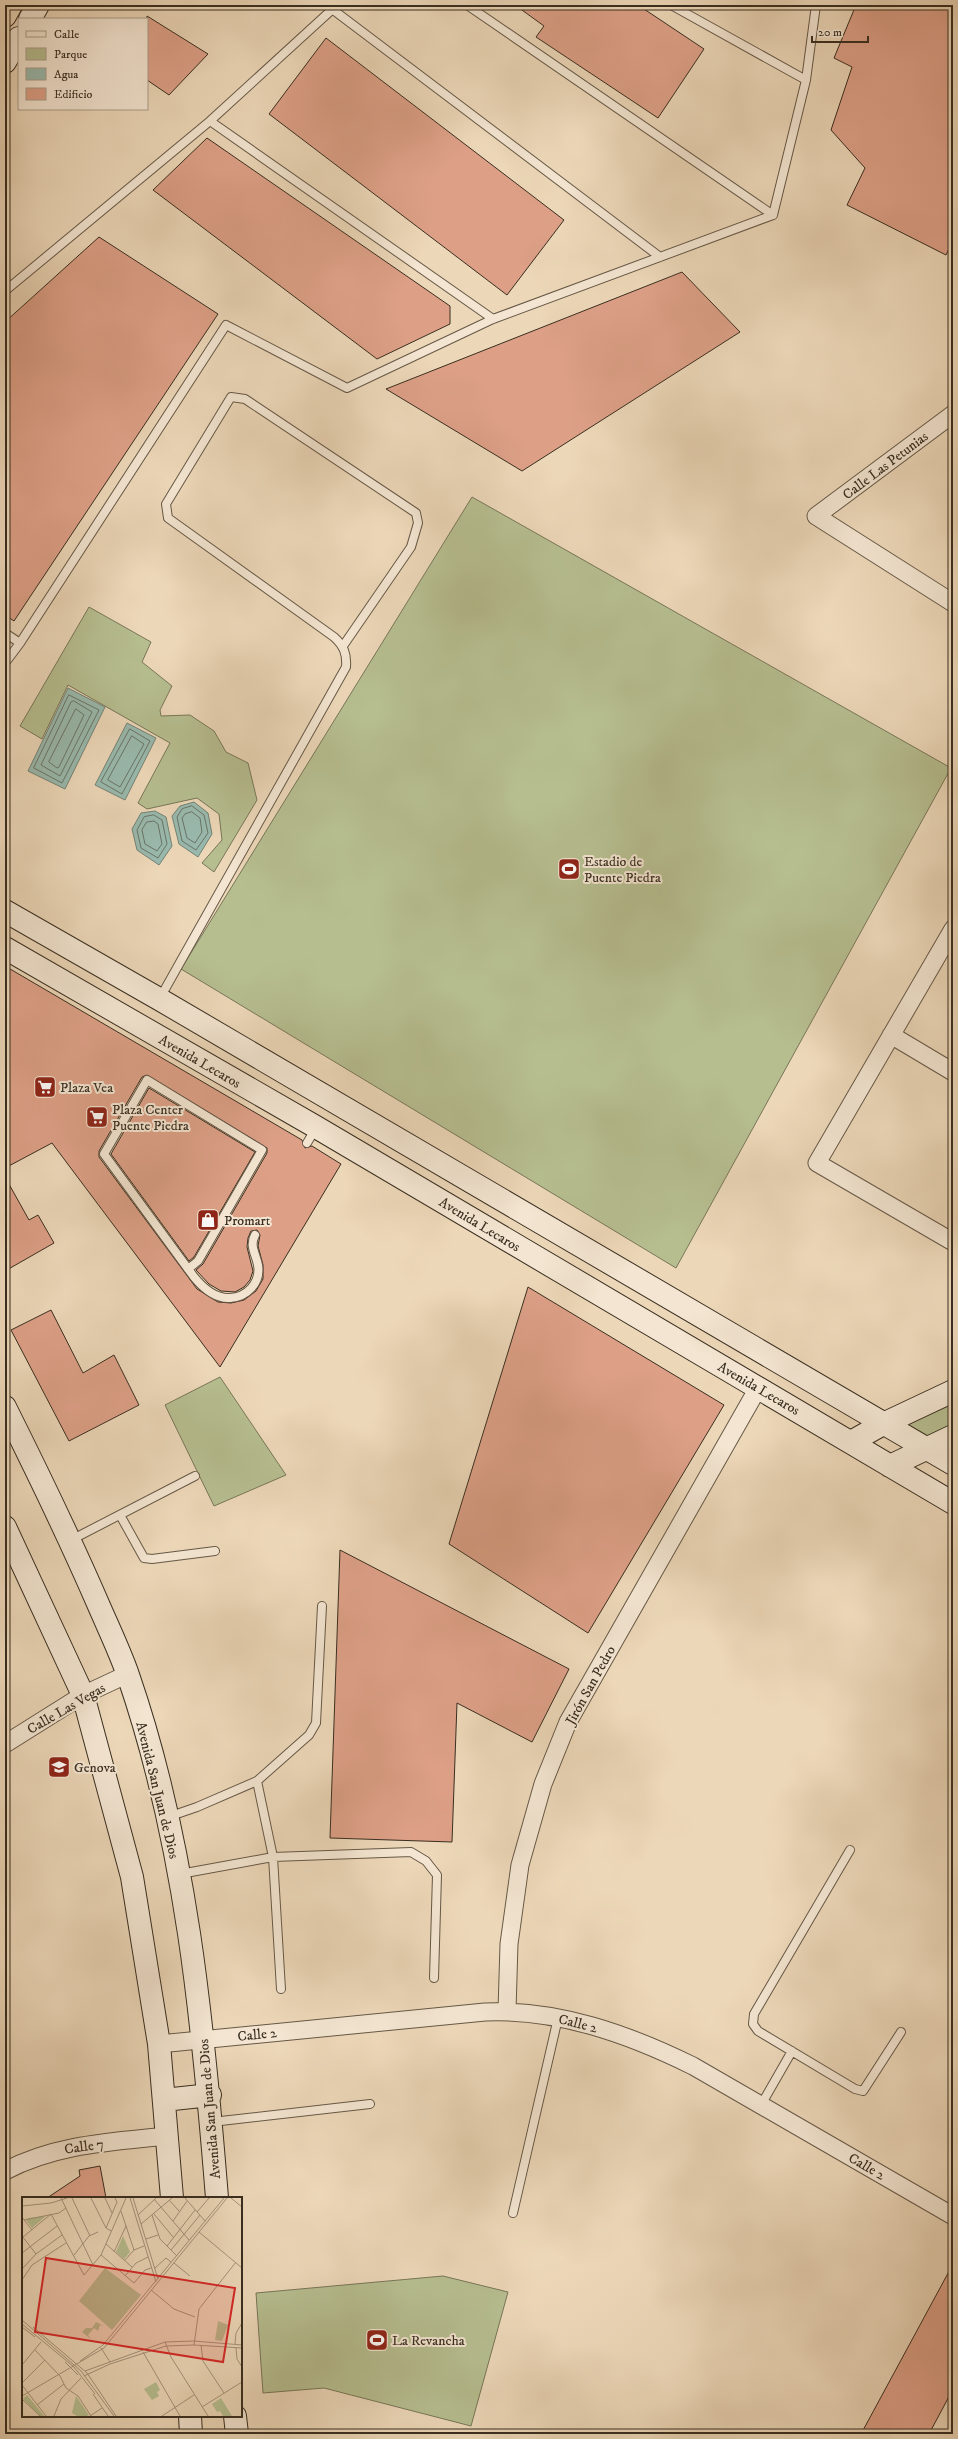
<svg xmlns="http://www.w3.org/2000/svg" width="958" height="2439" font-family="'IM FELL DW Pica',serif">
  <style>
    .green { fill: #b6be90; stroke: #787658 }
    .water { fill: #99baae; stroke: #738275 }
    .lines { fill: none; stroke-linecap: round; stroke-linejoin: round }
    .shore { stroke: #697467; stroke-width: 1 }
    .building { fill: #dda087; stroke: #392e20; fill-rule: evenodd }
    .service-casing { stroke: #665846; stroke-width: 10 }
    .minor-casing { stroke: #665846; stroke-width: 19 }
    .secondary-casing { stroke: #392e20; stroke-width: 24 }
    .trunk-casing { stroke: #392e20; stroke-width: 24 }
    .service { stroke: #f3e5d1; stroke-width: 8 }
    .minor { stroke: #f3e5d1; stroke-width: 17 }
    .secondary { stroke: #f3e5d1; stroke-width: 22 }
    .trunk { stroke: #ecd7b8; stroke-width: 22 }
    .labels { text-anchor: middle; stroke-width: 4; stroke-linejoin: round; paint-order: stroke }
    .street-label { font-size: 14px; fill: #392e20; stroke: #f3e5d1 }
    .poi-label { font-size: 14px; fill: #392e20; stroke: #f3e5d1; text-anchor: start }
    .inset-road { fill: none; stroke: #a4937b; stroke-width: 1 }
    .view { fill: #d62828; fill-opacity: 0.15; stroke: #d62828; stroke-width: 2 }
    .inset-edge { fill: none; stroke: #392e20; stroke-width: 2 }
  </style>
  <rect width="100%" height="100%" fill="#ecd7b8"/>
  <filter id="stains"><feTurbulence type="fractalNoise" baseFrequency=".005" numOctaves="4"/><feColorMatrix values="0 0 0 0 .2 0 0 0 0 .09 0 0 0 0 .02 0 0 0 .5 -.17"/></filter>
  <radialGradient id="worn" r=".72"><stop offset=".6" stop-color="#630" stop-opacity="0"/><stop offset="1" stop-color="#630" stop-opacity=".3"/></radialGradient>
  <!-- green -->
  <path class="green" d="M472,497L951,768L676,1268L181,969Z
    M89,607L151,642L142,662L172,686L160,710L161,716L190,715L214,731L226,752L248,763L257,800L214,872L202,863L222,840L219,814L197,798L147,809L138,803L170,743L68,685L42,739L20,726Z
    M220,1377L286,1475L214,1506L165,1405Z
    M953,1395V1431L924,1444L890,1424Z
    M443,2276L508,2292L471,2426L324,2388L263,2393L256,2293Z"/>
  <!-- water -->
  <path class="water" d="M68,688L105,707L65,789L28,771Z
    M127,723L156,738L125,800L95,785Z
    M194,802L208,813L212,834L198,857L179,844L172,816L180,806Z
    M155,811L166,817L172,846L159,865L137,850L132,829L141,813Z"/>
  <g class="lines">
    <!-- shore -->
    <path class="shore" d="M69,695L99,710L62,783L34,768Z
      M74,701L92,712L60,776L41,765L71,702Z
      M76,709L84,715L59,767L57,768L49,762Z
      M130,729L150,741L122,794L101,782Z
      M132,736L144,744L120,787L108,780Z
      M192,806L204,815L208,833L196,850L182,841L177,817L182,809Z
      M192,812L200,818L202,832L195,843L187,838L182,818L185,814Z
      M154,815L162,820L167,844L158,858L141,848L137,830L144,817Z
      M147,822L154,821L158,824L162,844L157,851L145,844L142,830Z"/>
  </g>
  <!-- building -->
  <path class="building" d="M515,5H638L704,49L658,118L536,37L544,26Z
    M856,5H953V241L946,255L847,205L865,168L831,130L852,67L834,58Z
    M147,16L208,54L169,95L147,80Z
    M326,38L564,220L507,295L269,114Z
    M207,138L450,306V324L377,359L153,190Z
    M99,237L218,314L14,621L5,615V322Z
    M682,272L740,332L522,471L386,389Z
    M5,966L302,1140L305,1148L312,1146L341,1164L220,1367L52,1143L5,1168ZM147,1075L267,1148V1153L203,1264L196,1270L209,1284L221,1291L235,1292L244,1287L250,1280L253,1271L247,1247L248,1238L251,1231L257,1230L260,1235L258,1246L263,1265V1279L256,1291L244,1300L231,1303L218,1302L197,1289L99,1157V1151L142,1077Z
    M149,1088L255,1152L194,1257L189,1261L111,1154Z
    M5,1177L29,1220L38,1215L54,1243L5,1271Z
    M528,1287L724,1405L588,1633L449,1544Z
    M51,1310L83,1373L114,1355L139,1405L69,1441L11,1330Z
    M340,1550L569,1669L532,1742L457,1703L452,1842L330,1838Z
    M100,2166L106,2198H47L80,2176L79,2170Z
    M953,2264V2389L929,2434H861Z"/>
  <g class="lines">
    <!-- service casing -->
    <g class="service-casing">
      <path id="service" d="M467,5L773,215
        M671,5L806,80
        M332,9L660,257
        M210,121L493,319
        M773,215L806,80L816,5
        M5,291L210,121L337,5
        M953,292V295
        M5,633L20,643
        M5,663L20,643L226,325L347,388L493,319L773,215
        M160,998L346,667C347,654 344,646 334,637L168,518L166,504L231,397L245,399L416,513L418,523L411,547L343,646
        M307,1143L316,1128
        M188,1269L198,1261L262,1150L147,1080L104,1154L194,1277C203,1288 215,1299 230,1298C247,1297 261,1283 258,1265C256,1254 249,1246 255,1235
        M120,1515L144,1558L152,1559L215,1551
        M71,1540L195,1476
        M257,1781L273,1857L281,1989
        M168,1817L197,1807L257,1781L309,1735L316,1723L322,1606
        M850,1850L754,2014L753,2024L758,2031L855,2089L863,2091L901,2032
        M180,1874L273,1857L411,1852L426,1861L437,1875L434,1978
        M761,2105L792,2051
        M212,2122L370,2104
        M513,2213L558,2018"/>
    </g>
    <!-- minor casing -->
    <g class="minor-casing">
      <path id="minor" d="M953,414L816,516L953,603
        M953,929L817,1163L953,1242
        M891,1035L953,1072
        M5,1744L83,1695L128,1674
        M507,2011L509,1944L520,1865L543,1784L568,1722L758,1388
        M159,2044L485,2012C558,2009 628,2034 693,2066L953,2216
        M5,2171C56,2144 111,2142 167,2136"/>
    </g>
    <!-- secondary casing -->
    <g class="secondary-casing">
      <path id="secondary" d="M30,19L38,5
        M5,62L19,38
        M5,911L159,999L953,1464
        M5,948L316,1127L953,1503
        M5,1407C38,1473 70,1539 99,1606C109,1629 120,1652 128,1675C186,1843 203,2022 217,2198
        M851,1442L883,1424L953,1391
        M890,1466L953,1436
        M5,1527L83,1695L132,1877L159,2044L172,2198
        M164,2100L210,2095
        M190,2416L191,2434
        M235,2416L237,2434"/>
    </g>
    <!-- trunk casing -->
    <g class="trunk-casing">
      <path id="trunk" d="M5,16L11,5"/>
    </g>
    <!-- service -->
    <use href="#service" class="service"/>
    <!-- minor -->
    <use href="#minor" class="minor"/>
    <!-- secondary -->
    <use href="#secondary" class="secondary"/>
    <!-- trunk -->
    <use href="#trunk" class="trunk"/>
  </g>
  <!-- icons -->
  <defs>
    <g id="stadium-square" transform="scale(1.15)"><rect x="-9" y="-9" width="18" height="18" rx="4" fill="#8f2418" stroke="#f3e5d1"/><path d="M0-5a6.5 5 0 1 0 0 10a6.5 5 0 1 0 0-10ZM-3.5-1.8h7v3.6h-7Z" fill="#fff"/></g>
    <g id="supermarket-square" transform="scale(1.15)"><rect x="-9" y="-9" width="18" height="18" rx="4" fill="#8f2418" stroke="#f3e5d1"/><path d="M-6-5.5h2.5l.6 2H6L4.5 2H-2.5L-4.4-4H-6ZM-1.5 3.2a1.3 1.3 0 1 0 .1 0ZM3 3.2a1.3 1.3 0 1 0 .1 0Z" fill="#fff"/></g>
    <g id="shop-square" transform="scale(1.15)"><rect x="-9" y="-9" width="18" height="18" rx="4" fill="#8f2418" stroke="#f3e5d1"/><path d="M-5-2.5h2.3a2.7 3.5 0 0 1 5.4 0H5L5.5 6h-11ZM-1.5-2.5h3a1.5 2.3 0 0 0-3 0Z" fill="#fff"/></g>
    <g id="school-square" transform="scale(1.15)"><rect x="-9" y="-9" width="18" height="18" rx="4" fill="#8f2418" stroke="#f3e5d1"/><path d="M0-5L7-2L0 1L-7-2ZM-4 1L0 2.5L4 1V4Q0 6-4 4Z" fill="#fff"/></g>
  </defs>
  <g fill-rule="evenodd">
    <use href="#stadium-square" x="569" y="869"/>
    <use href="#supermarket-square" x="45" y="1087"/>
    <use href="#supermarket-square" x="97" y="1117"/>
    <use href="#shop-square" x="208" y="1220"/>
    <use href="#school-square" x="59" y="1767"/>
    <use href="#stadium-square" x="377" y="2340"/>
  </g>
  <g class="labels">
    <!-- street labels -->
    <g class="street-label">
      <text transform="translate(885 465) rotate(-37)" y="5">Calle Las Petunias</text>
      <text transform="translate(200 1061) rotate(30)" y="5">Avenida Lecaros</text>
      <text transform="translate(480 1224) rotate(31)" y="5">Avenida Lecaros</text>
      <text transform="translate(759 1388) rotate(30)" y="5">Avenida Lecaros</text>
      <text transform="translate(590 1685) rotate(-61)" y="5">Jirón San Pedro</text>
      <text transform="translate(66 1708) rotate(-30)" y="5">Calle Las Vegas</text>
      <text transform="translate(158 1790) rotate(76)" y="5">Avenida San Juan de Dios</text>
      <text transform="translate(578 2023) rotate(14)" y="5">Calle 2</text>
      <text transform="translate(257 2034) rotate(-6)" y="5">Calle 2</text>
      <text transform="translate(209 2109) rotate(-95)" y="5">Avenida San Juan de Dios</text>
      <text transform="translate(84 2146) rotate(-8)" y="5">Calle 7</text>
      <text transform="translate(867 2166) rotate(30)" y="5">Calle 2</text>
    </g>
    <!-- poi labels -->
    <g class="poi-label">
      <text x="584" y="866">Estadio de<tspan x="584" dy="16">Puente Piedra</tspan></text>
      <text x="60" y="1092">Plaza Vea</text>
      <text x="112" y="1114">Plaza Center<tspan x="112" dy="16">Puente Piedra</tspan></text>
      <text x="224" y="1225">Promart</text>
      <text x="74" y="1772">Genova</text>
      <text x="392" y="2345">La Revancha</text>
    </g>
  </g>
  <!-- overview -->
  <g transform="translate(22 2197)">
    <rect width="220" height="220" fill="#ecd7b8"/>
    <path d="M24,19L10,31L4,23L6,21ZM101,39L108,55L102,62L94,55ZM83,71L119,98L90,133L57,104ZM196,124L206,128L200,144L193,143ZM74,125L82,129L78,128L76,134L72,131L66,138L69,142L60,135L64,131H70ZM134,185L138,193L135,195L137,199L130,203L122,192ZM5,198L22,219H18L1,202ZM54,199L67,218L65,219H55L50,216ZM199,201L210,219H201L198,214L195,215L190,207Z" fill="#b6be90"/>
    <path class="inset-road" d="M39,1L71,68M50,1L68,39M69,1L84,31L89,34M83,1L90,16M108,1L134,85M111,1L136,82M163,1L183,24M209,1L220,10M132,2L167,43M147,3L158,15M0,9L29,6L45,1M99,14L112,53M175,15L187,1M132,17L151,40M116,18L134,1M130,18L138,42L155,59M0,20L10,33M2,23L37,16L44,11M151,24L165,4M119,27L150,1M84,31L95,5L93,1M177,35L220,71M0,39L14,57M1,40L29,17L62,78L79,58L104,1M124,42L136,38M84,47L110,70M145,49L173,13M149,53L178,18M92,55L104,29M0,56L35,29M52,58L67,39L76,35M79,58L112,86L123,73L129,71M103,63L112,53L122,49M152,66L168,79M133,71L144,61L149,65M0,72L14,57L40,38M103,79L114,66L126,60M0,83L10,68L44,46M129,93L152,112L173,120M0,123L59,174L92,219M0,127L52,170L73,197M0,130L13,140M11,130L65,176L94,219M143,145L149,160L186,219M213,147L214,136L220,126M172,148L177,112L214,65M179,148L181,164L202,196M79,151L88,165M214,151L215,162L220,170M13,153L38,179L44,191L56,199L69,219M121,155L158,219M58,164L81,148L202,1M43,165L56,178M0,168L19,145M63,174L143,145L172,144L220,148M62,179L88,167L144,149L172,148L220,151M0,186L23,163M0,188L24,219M71,197L86,219M0,199L82,151L205,1M0,202L18,219M15,208L42,187M180,210L220,185M32,219L39,202L59,181M68,219L80,211M140,219L172,198"/>
    <path class="view" d="M24,61L213,91L201,165L13,135Z"/>
    <rect width="220" height="220" class="inset-edge"/>
  </g>
  <!-- margin -->
  <rect width="958" height="2439" fill="none" stroke="#ecd7b8" stroke-width="20"/>
  <rect x="6" y="6" width="946" height="2427" fill="none" stroke="#392e20" stroke-width="2"/>
  <rect x="10" y="10" width="938" height="2419" fill="none" stroke="#392e20"/>
  <!-- legend -->
  <rect x="18" y="18" width="130" height="92" fill="#f3e5d1" stroke="#a99c8a"/>
  <rect x="26" y="31" width="20" height="6" fill="#f3e5d1" stroke="#a99c8a"/>
  <text x="54" y="38" font-size="12" fill="#392e20">Calle</text>
  <rect x="26" y="48" width="20" height="12" fill="#b6be90" stroke="#a99c8a"/>
  <text x="54" y="58" font-size="12" fill="#392e20">Parque</text>
  <rect x="26" y="68" width="20" height="12" fill="#99baae" stroke="#a99c8a"/>
  <text x="54" y="78" font-size="12" fill="#392e20">Agua</text>
  <rect x="26" y="88" width="20" height="12" fill="#dda087" stroke="#a99c8a"/>
  <text x="54" y="98" font-size="12" fill="#392e20">Edificio</text>
  <!-- scale -->
  <path d="M812 36v6h56v-6" fill="none" stroke="#392e20" stroke-width="2"/>
  <text x="818" y="36" font-size="12" fill="#392e20" stroke="#f3e5d1" stroke-width="3" paint-order="stroke">20 m</text>
  <rect width="100%" height="100%" filter="url(#stains)"/>
  <rect width="100%" height="100%" fill="url(#worn)"/>
</svg>
